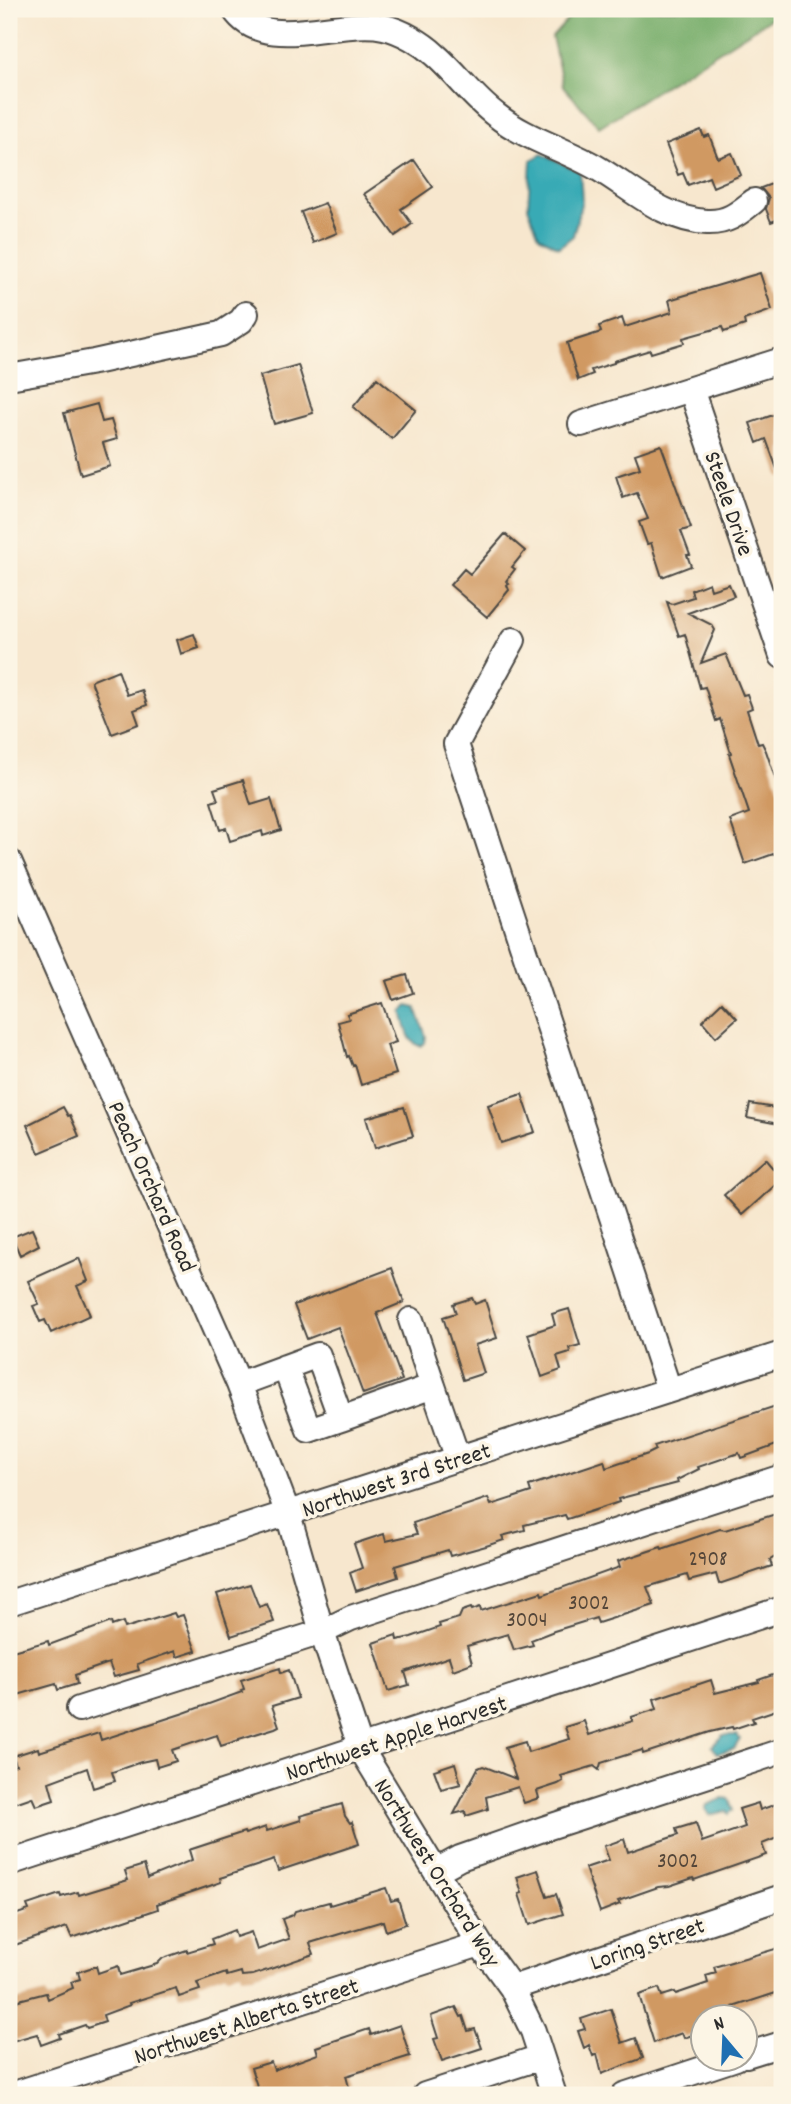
<svg xmlns="http://www.w3.org/2000/svg" width="791" height="2104" font-family="Dekko,sans-serif">
  <style>
    .forest { fill: #77ad6b; stroke: #516c4b; stroke-width: 2 }
    .water { fill: #39aab5; stroke: #326a70; stroke-width: 2 }
    .lines { fill: none; stroke-linecap: round; stroke-linejoin: round }
    .stream { stroke: #39aab5; stroke-width: 5 }
    .building { fill: #d09962 }
    .minor-casing { stroke: #4a4743; stroke-width: 28 }
    .minor { stroke: #fff; stroke-width: 24 }
    .labels { text-anchor: middle; stroke-width: 7; stroke-linejoin: round; paint-order: stroke }
    .number-label { font-size: 21px; fill: #544639 }
    .street-label { font-size: 24px; fill: #2b2b2b; stroke: #fcf5e5 }
  </style>
  <rect width="100%" height="100%" fill="#fcf5e5"/>
  <filter id="ink" filterUnits="userSpaceOnUse"><feTurbulence type="fractalNoise" baseFrequency=".0143" numOctaves="2"/><feDisplacementMap in="SourceGraphic" scale="14" xChannelSelector="R" yChannelSelector="G"/><feConvolveMatrix kernelMatrix="1 2 1 2 8 2 1 2 1" color-interpolation-filters="sRGB"/></filter>
  <filter id="wash" filterUnits="userSpaceOnUse"><feTurbulence type="fractalNoise" baseFrequency=".00686" numOctaves="4" result="noise"/><feDisplacementMap in="SourceGraphic" scale="28" xChannelSelector="R" yChannelSelector="G"/><feGaussianBlur stdDeviation="1.57" result="paint"/><feColorMatrix in="noise" values="0 0 0 0 0 0 0 0 0 0 0 0 0 0 0 0 0 1.4 0 .05"/><feComposite in="paint" operator="in"/></filter>
  <g filter="url(#wash)">
    <rect width="100%" height="100%" fill="#f7e7ce"/>
    <!-- forest -->
    <path class="forest" d="M577,9H782V38L773,17L599,127L563,86L552,37Z"/>
    <!-- water -->
    <path class="water" d="M542,154L580,172L582,200L573,236L559,247L539,236L528,207L531,160Z
      M408,1006L416,1008L426,1036L425,1043L420,1046C407,1042 406,1025 402,1012Z
      M723,1735H737L740,1739L734,1749L717,1753L712,1746Z
      M724,1798L729,1799L733,1810L729,1814L727,1811L709,1815L705,1809L707,1805Z"/>
    <g class="lines">
      <!-- stream -->
      <path class="stream" d="M9,1446L11,1450L9,1454"/>
    </g>
    <g id="blocks">
      <!-- building -->
      <path class="building" d="M701,130L704,137L709,135L718,158L732,153L741,175L713,187L709,177L688,185L683,173L678,175L666,144Z
        M414,160L433,187L401,209L412,224L395,236L364,194Z
        M782,180V218L771,222L766,209L769,198L761,188Z
        M325,203L337,233L313,243L301,212Z
        M760,273L772,310L744,320L745,325L724,332L722,327L683,338L684,343L651,353L650,350L614,361V363L591,370L593,374L578,380L567,343L601,332L599,326L622,318L625,327L672,312L669,300Z
        M298,365L313,413L274,424L260,376Z
        M377,378L416,410L392,439L353,407Z
        M97,404L102,422L111,420L117,439L103,443L110,466L81,475L64,413Z
        M782,412V477H780L766,439L757,443L750,423Z
        M661,445L691,528L681,531L690,555H687L691,566L662,577L651,543L647,544L639,522L648,519L637,493L623,498L616,476L640,468L635,454Z
        M505,534L525,551L512,567L515,569L506,581L509,584L507,585L509,590L487,617L450,585L464,569L470,574Z
        M709,583L711,590L729,584L734,596L688,613L712,625L715,630L701,663L726,654L743,695L747,694L752,708L747,710L758,744L762,743L766,751L782,798V823L778,824L782,837V851L745,864L730,820L749,813L729,754L731,753L720,719L716,721L705,687L700,688L685,634L679,636L667,602L672,604L693,597L691,590Z
        M194,634L199,648L181,654L177,640Z
        M118,670L127,695L142,690L147,705L134,710L139,724L112,734L91,681Z
        M243,780L251,805L271,799L281,830L263,836L262,831L230,841L226,828L220,830L211,802L218,800L214,789Z
        M407,975L413,993L393,1000L386,981Z
        M722,1002L737,1018L716,1037L702,1021Z
        M382,1003L396,1042L387,1045L396,1074L361,1085L355,1065L353,1066L349,1056L347,1057L338,1022L349,1019L347,1014Z
        M522,1094L535,1132L501,1143L488,1105Z
        M750,1104L782,1109L779,1124L747,1118Z
        M63,1107L68,1116L70,1115L79,1136L39,1153L27,1125Z
        M404,1107L413,1136L375,1148L366,1118Z
        M765,1159L782,1179L742,1215L724,1195Z
        M32,1229L39,1245L20,1255L12,1237Z
        M79,1258L88,1281L77,1286L90,1315L51,1333L45,1320L40,1322L33,1306L39,1304L28,1281Z
        M392,1268L404,1302L377,1313L402,1380L363,1394L338,1327L307,1339L294,1305Z
        M472,1298L475,1304L485,1300L497,1338L475,1345L484,1373L463,1380L443,1317L456,1313L453,1304Z
        M569,1309L580,1345L569,1348L570,1352L557,1356L561,1370L542,1377L528,1334L555,1325L552,1314Z
        M779,1405L782,1412V1443L741,1458L739,1453L698,1467L699,1469L677,1480L678,1483L618,1499L619,1502L601,1508L567,1519L565,1515L524,1525L525,1530L502,1536L504,1540L486,1546L450,1556L448,1550L395,1566L398,1577L356,1591L350,1573L362,1568L354,1544L384,1534L386,1541L417,1534L413,1523L488,1498L491,1505L531,1492L529,1486L604,1461L606,1468L648,1454L656,1450L654,1446Z
        M782,1512V1553L770,1560L772,1566L719,1584L716,1574L689,1581L687,1575L647,1587L654,1605L598,1623L596,1618L554,1631L531,1640L533,1645L514,1650L508,1634L467,1646L472,1663L453,1670L449,1657L405,1672L409,1685L388,1691L373,1643L396,1635L397,1640L411,1637L440,1627L439,1624L459,1618L462,1611L471,1608L472,1610L480,1607L481,1611L541,1592L542,1595L620,1567L618,1561L637,1555L661,1547L662,1549L720,1529L725,1530Z
        M250,1584L259,1607L267,1604L274,1622L231,1636L217,1594Z
        M174,1613L176,1617L183,1615L196,1651L177,1657L175,1651L137,1664L139,1670L114,1677L109,1663L75,1675L77,1684L58,1690L56,1684L14,1696L9,1680V1652L48,1641L49,1645L111,1622L112,1626L123,1622L125,1628Z
        M280,1668L281,1673L289,1670L298,1698L272,1706L279,1726L275,1728L239,1739V1740L221,1746L217,1735L172,1750L176,1761L157,1767L155,1759L141,1762L112,1772L115,1781L93,1788L87,1768L49,1782L54,1800L36,1806L32,1797L9,1805V1767L16,1765L13,1756L38,1748L39,1752L99,1733L101,1740L184,1713L242,1692L241,1690L244,1689L241,1680Z
        M782,1672V1708L752,1718L754,1722L733,1729L732,1727L710,1732L643,1754L642,1750L601,1763L599,1770L594,1766L561,1776L563,1781L558,1784L537,1791L539,1798L524,1803L518,1787L486,1797L488,1809L466,1816L465,1811L454,1814L478,1768L483,1766L516,1779L505,1747L525,1741L528,1752L569,1739L565,1727L584,1721L589,1735L633,1721L631,1717L657,1709L654,1699L711,1680L715,1693L759,1682L758,1680Z
        M455,1763L461,1784L441,1789L434,1770Z
        M782,1802V1836L762,1844L766,1855L694,1880L693,1878L669,1886L658,1887L618,1901L620,1904L600,1912L585,1868L609,1860L604,1846L624,1839L628,1852L678,1835L676,1829L696,1823L702,1842L745,1827L739,1809L758,1803L760,1810Z
        M342,1804L345,1816L350,1823L352,1822L359,1844L278,1871L274,1860L220,1878L221,1882L157,1904L158,1909L72,1938L67,1927L9,1947V1917L29,1910L27,1905L60,1894L61,1897L78,1892L79,1895L128,1880L125,1871L144,1865L148,1878L192,1860L189,1850L244,1832L245,1834L266,1827L267,1831L301,1820L300,1816Z
        M538,1870L547,1897L556,1894L563,1914L529,1925L519,1894L522,1893L517,1877Z
        M386,1888L391,1901L398,1899L406,1924L386,1931L383,1921L310,1943L314,1954L253,1975L242,1976L241,1972L227,1976L226,1973L197,1983L200,1990L179,1997L176,1988L129,2003L130,2005L103,2015L105,2022L87,2028L85,2025L59,2034L60,2038L41,2045L37,2034L12,2041L9,2032V2006L19,2000L46,1993L48,1999L73,1988L71,1982L80,1979L78,1972L96,1966L98,1973L118,1966L120,1975L157,1964L163,1958L187,1950V1952L213,1944L211,1939L234,1930L236,1937L251,1932L257,1950L289,1939L282,1919L293,1915L295,1911L329,1902L330,1905Z
        M782,1947V1991L733,2007L736,2017H704V2031L684,2038L682,2033L654,2043L639,1995L659,1988L662,1996L675,1992L676,1994L708,1983L706,1976L716,1973L714,1967Z
        M456,2007L461,2017L463,2016L468,2031L475,2029L482,2048L442,2061L434,2039L438,2038L431,2016Z
        M611,2009L622,2043L636,2038L643,2058L602,2074L597,2054L593,2056L589,2045L584,2048L578,2031L585,2029L581,2019Z
        M400,2025L410,2056L346,2076L349,2087L333,2092L332,2087L312,2095L311,2092L300,2095H260L251,2068L271,2062L274,2070L318,2054L316,2047L369,2029L371,2035Z"/>
    </g>
  </g>
  <g filter="url(#ink)">
    <use href="#blocks" fill-opacity="0" stroke="#4a4743" stroke-width="2"/>
    <g class="lines">
      <!-- minor casing -->
      <g class="minor-casing">
        <path id="minor" d="M234,9C264,55 339,17 384,27C402,31 422,43 435,55C456,73 473,98 496,115C526,139 565,149 599,169C634,190 665,220 707,222C728,223 739,213 754,201
          M9,377L94,362L221,334L241,321L246,314
          M691,389L782,656
          M581,424L782,360
          M513,640L456,744L669,1390
          M9,861L239,1384L288,1514L322,1632L361,1749L480,1944L512,1988L533,2031L554,2095
          M411,1320L433,1386
          M285,1367L309,1430L341,1419
          M239,1384L318,1355L341,1419L433,1386L458,1459
          M9,1603L782,1354
          M79,1709L322,1632L351,1618L782,1477
          M9,1863L782,1609
          M436,1871L460,1858L543,1829L782,1751
          M512,1988L782,1897
          M746,2055L782,2044
          M11,2095L480,1944
          M425,2095L541,2057
          M624,2095L736,2058"/>
      </g>
      <!-- minor -->
      <use href="#minor" class="minor"/>
    </g>
  </g>
  <g class="labels">
    <!-- number labels -->
    <g class="number-label">
      <text x="708" y="1565">2908</text>
      <text x="589" y="1609">3002</text>
      <text x="527" y="1626">3004</text>
      <text x="678" y="1867">3002</text>
    </g>
    <!-- street labels -->
    <g class="street-label">
      <text transform="translate(730 503) rotate(71)" y="8">Steele Drive</text>
      <text transform="translate(153 1186) rotate(66)" y="8">Peach Orchard Road</text>
      <text transform="translate(396 1479) rotate(-18)" y="8">Northwest 3rd Street</text>
      <text transform="translate(396 1737) rotate(-18)" y="8">Northwest Apple Harvest</text>
      <text transform="translate(438 1872) rotate(58)" y="8">Northwest Orchard Way</text>
      <text transform="translate(647 1943) rotate(-19)" y="8">Loring Street</text>
      <text transform="translate(246 2020) rotate(-18)" y="8">Northwest Alberta Street</text>
    </g>
  </g>
  <!-- margin -->
  <rect width="791" height="2104" fill="none" stroke="#fcf5e5" stroke-width="35"/>
  <!-- north arrow -->
  <g transform="translate(724 2038) rotate(341)"><circle r="33" fill="#fcf5e5" stroke="#a8a49b" stroke-width="2"/>
  <path d="M0-5L12 26L0 18L-12 26Z" fill="#1f6fb2"/>
  <text y="-10" font-size="19" font-weight="bold" text-anchor="middle" fill="#2b2b2b">N</text>
  </g>
</svg>
